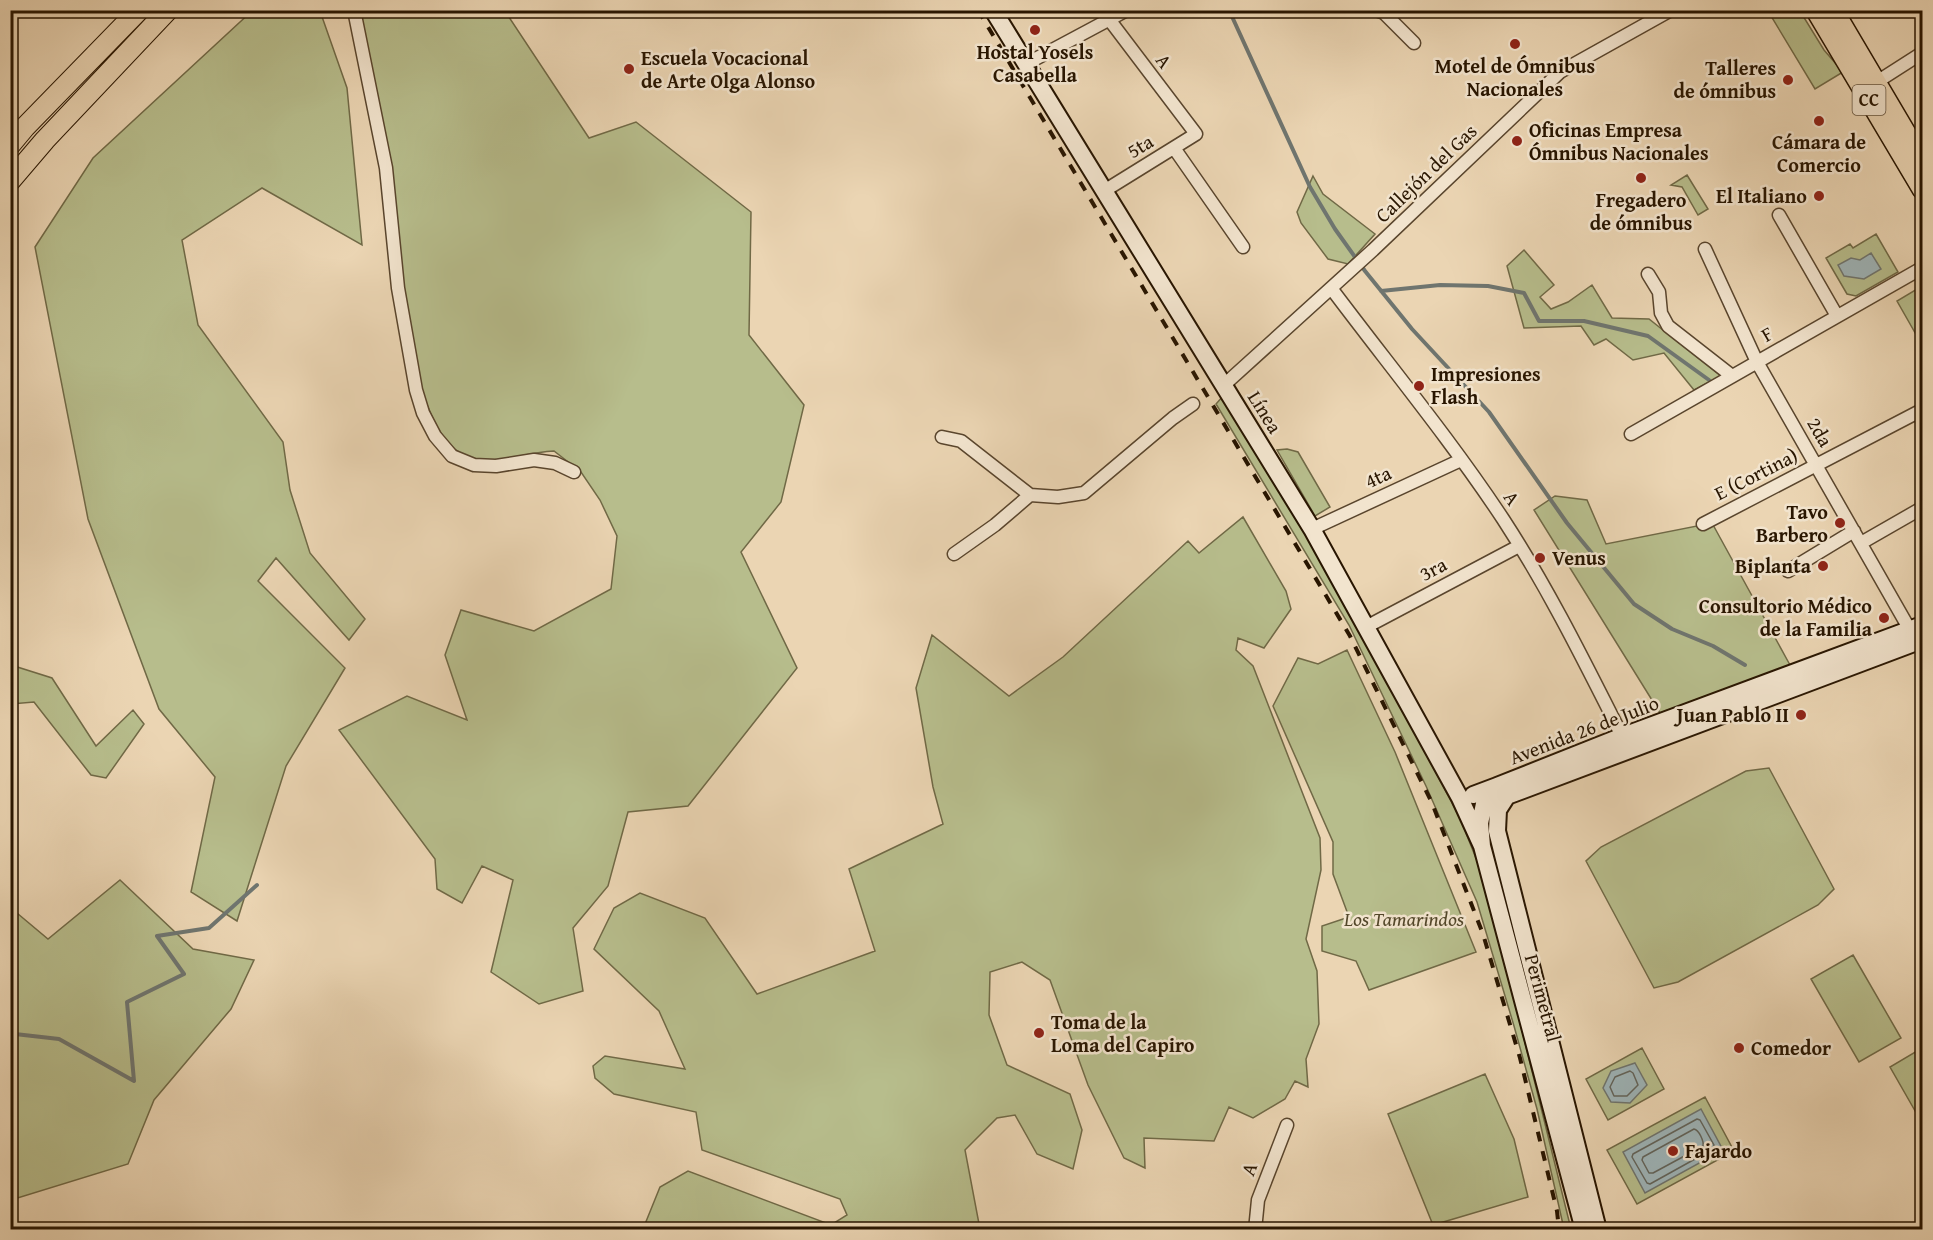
<svg xmlns="http://www.w3.org/2000/svg" width="1933" height="1240" font-family="'Gentium Book Plus',serif">
  <style>
    .green { fill: #b7bd8c; stroke: #706946; stroke-width: 1.5 }
    .water { fill: #9eb5b9; stroke: #6f756f; stroke-width: 1.5 }
    .lines { fill: none; stroke-linecap: round; stroke-linejoin: round }
    .shore { stroke: #63655c; stroke-width: 1.5 }
    .stream { stroke: #6f756f; stroke-width: 4 }
    .minor-casing { stroke: #59452d; stroke-width: 15 }
    .secondary-casing { stroke: #281500; stroke-width: 20 }
    .primary-casing { stroke: #281500; stroke-width: 21 }
    .trunk-casing { stroke: #281500; stroke-width: 22 }
    .minor { stroke: #f2e4ce; stroke-width: 12 }
    .secondary { stroke: #f2e4ce; stroke-width: 16 }
    .primary { stroke: #ebd5b3; stroke-width: 18 }
    .trunk { stroke: #ebd5b3; stroke-width: 20 }
    .rail { stroke: #281500; stroke-width: 4; stroke-dasharray: 10 10; stroke-linecap: butt }
    .poi-dot { fill: #8f2418; stroke: #f2e4ce; stroke-width: 2 }
    .labels { text-anchor: middle; stroke-width: 5; stroke-linejoin: round; paint-order: stroke }
    .shield { fill: #f2e4ce; stroke: #65533e; stroke-width: 1.5 }
    .shield-label { font-size: 18px; font-weight: bold; fill: #281500 }
    .poi-label { font-size: 20px; font-weight: bold; fill: #281500; stroke: #f2e4ce; text-anchor: start }
    .street-label { font-size: 20px; fill: #281500; stroke: #f2e4ce }
    .park-label { font-size: 20px; font-style: italic; fill: #53472a; stroke: #f2e4ce }
  </style>
  <rect width="100%" height="100%" fill="#ebd5b3"/>
  <filter id="stains"><feTurbulence type="fractalNoise" baseFrequency=".00333" numOctaves="4"/><feColorMatrix values="0 0 0 0 .2 0 0 0 0 .09 0 0 0 0 .02 0 0 0 .5 -.17"/></filter>
  <radialGradient id="worn" r=".72"><stop offset=".6" stop-color="#630" stop-opacity="0"/><stop offset="1" stop-color="#630" stop-opacity=".3"/></radialGradient>
  <!-- green -->
  <path class="green" d="M253,10L320,11L347,88L362,245L262,188L182,240L198,325L283,442L290,490L310,553L365,619L349,640L276,558L258,581L345,668L286,766L237,921L191,892L215,777L159,709L88,519L35,247L93,158Z
    M358,11H505L589,138L636,122L751,212L749,335L804,405L781,502L741,552L797,668L688,806L628,812L608,886L573,928L583,991L539,1004L491,972L513,880L482,866L462,903L437,889L435,859L339,730L407,696L467,720L445,655L461,610L534,631L611,589L617,536L600,500L581,472L554,451C535,452 517,457 499,460C451,467 434,427 421,388Z
    M1768,11H1800L1824,50L1843,72L1815,89Z
    M1687,175L1708,209L1698,215L1682,187L1671,185Z
    M1313,176L1323,194L1375,234L1348,264L1328,259L1301,223L1297,212Z
    M1876,234L1898,272L1856,296L1847,294L1826,258L1850,244L1853,248Z
    M1524,250L1554,285L1540,297L1551,309L1568,302L1592,285L1612,318L1649,319L1721,376L1694,390L1664,353L1633,360L1606,339L1594,345L1581,326L1524,328L1507,266Z
    M1922,286V345L1897,301Z
    M1223,396L1308,532L1460,818L1485,881L1571,1229H1564L1537,1109L1514,1026L1477,902L1426,786L1349,625L1216,404Z
    M1287,449L1298,452L1330,507L1315,516L1277,450Z
    M1555,496L1587,500L1606,544L1712,523L1790,665L1660,713L1534,510Z
    M1243,517L1286,591L1291,609L1264,648L1238,638L1236,650L1253,666L1320,838L1321,870L1306,939L1317,971L1319,1024L1306,1059L1308,1087L1295,1081L1285,1099L1253,1118L1229,1107L1214,1141L1144,1138L1145,1168L1124,1158L1088,1085L1050,980L1022,962L990,972L989,1015L1007,1065L1070,1094L1082,1130L1073,1169L1037,1154L1015,1115L997,1118L965,1150L980,1229H643L660,1187L688,1171L831,1225L847,1215L840,1199L702,1150L696,1112L614,1094L595,1078L593,1066L605,1056L685,1069L659,1011L594,949L614,908L640,893L705,918L757,994L875,951L849,869L943,824L933,787L916,688L932,635L1009,696L1063,657L1188,541L1199,553Z
    M1347,650L1395,752L1476,952L1369,990L1356,961L1322,951V926L1349,917L1333,874V842L1273,706L1298,658L1318,664Z
    M11,665L52,678L96,746L133,710L144,724L106,778L91,775L34,702L11,704Z
    M1769,768L1834,889L1818,905L1678,982L1654,988L1586,861L1601,847L1746,771Z
    M120,880L193,949L254,960L231,1009L154,1100L128,1164L11,1200V908L48,939Z
    M1853,955L1901,1038L1859,1062L1811,979Z
    M1642,1048L1664,1089L1608,1120L1586,1079Z
    M1922,1048V1123L1890,1067Z
    M1485,1074L1514,1139L1528,1197L1433,1225L1388,1114Z
    M1705,1097L1734,1151L1637,1204L1607,1150Z"/>
  <!-- water -->
  <path class="water" d="M1871,253L1881,269L1864,279L1844,276L1838,265L1851,258L1860,260Z
    M1635,1063L1647,1085L1630,1103L1611,1102L1603,1088L1611,1071Z
    M1701,1109L1723,1150L1645,1193L1623,1152Z"/>
  <g class="lines">
    <!-- shore -->
    <path class="shore" d="M1630,1071L1633,1073L1638,1085L1627,1096H1614L1610,1087L1615,1077Z
      M1697,1119L1700,1120L1714,1145L1713,1149L1650,1184L1647,1183L1632,1157L1633,1154Z
      M1694,1129C1699,1130 1704,1141 1703,1146L1653,1173H1649L1642,1160L1643,1157Z"/>
    <!-- stream -->
    <path class="stream" d="M1229,10L1310,187L1335,229L1365,271L1412,329L1489,412L1567,523L1634,604L1672,629L1713,646L1745,665
      M1381,291L1440,285L1488,286L1524,293L1539,321H1584L1648,336L1709,380
      M10,1055L15,1034L59,1039L134,1081L127,1002L184,974L157,936L209,928L257,885"/>
    <!-- minor casing -->
    <g class="minor-casing">
      <path id="minor" d="M354,10L386,168L398,288L416,390L423,413L435,436L452,456L474,465L496,466L534,460L555,463L574,472
        M1102,10L1196,134L1104,191
        M1376,10L1384,13L1414,43
        M1026,64L1127,10
        M1872,85L1922,53
        M1174,148L1243,247
        M1779,215L1837,316
        M1705,249L1757,362L1910,630
        M1648,274L1659,292L1661,313L1668,326L1732,376
        M1331,288C1388,364 1450,439 1503,519C1550,591 1587,667 1626,744
        M1224,385L1373,250L1560,72L1671,10
        M1631,434L1922,268
        M942,437L961,441L1030,495
        M1703,524L1922,410
        M1312,529L1461,460
        M1861,543L1922,508
        M954,554L995,525L1030,495L1058,497L1084,493L1173,418L1193,404
        M1788,571L1854,531
        M1366,627L1519,546
        M1255,1230L1258,1200L1287,1125"/>
    </g>
    <!-- secondary casing -->
    <g class="secondary-casing">
      <path id="secondary" d="M993,10L1312,529L1460,798L1482,846
        M1473,795L1497,786
        M1584,1230L1482,846L1480,823L1484,804L1497,786L1623,736L1922,625
        M1598,1230L1497,831L1498,810L1507,796L1922,640"/>
    </g>
    <!-- primary casing -->
    <g class="primary-casing">
      <path id="primary" d="M1815,10L1922,190
        M1834,10L1922,159"/>
    </g>
    <!-- trunk casing -->
    <g class="trunk-casing">
      <path id="trunk" d="M10,145L25,127L139,10
        M10,181L45,140L168,10"/>
    </g>
    <!-- minor -->
    <use href="#minor" class="minor"/>
    <!-- secondary -->
    <use href="#secondary" class="secondary"/>
    <!-- primary -->
    <use href="#primary" class="primary"/>
    <!-- trunk -->
    <use href="#trunk" class="trunk"/>
    <!-- rail -->
    <path class="rail" d="M978,10L1350,636L1432,803L1483,934L1520,1058L1557,1211L1559,1230"/>
  </g>
  <!-- markers -->
  <g class="poi-dot">
    <circle cx="1035" cy="30" r="6"/>
    <circle cx="1515" cy="44" r="6"/>
    <circle cx="629" cy="69" r="6"/>
    <circle cx="1788" cy="80" r="6"/>
    <circle cx="1819" cy="121" r="6"/>
    <circle cx="1517" cy="141" r="6"/>
    <circle cx="1641" cy="178" r="6"/>
    <circle cx="1819" cy="196" r="6"/>
    <circle cx="1419" cy="386" r="6"/>
    <circle cx="1840" cy="523" r="6"/>
    <circle cx="1540" cy="558" r="6"/>
    <circle cx="1823" cy="566" r="6"/>
    <circle cx="1884" cy="618" r="6"/>
    <circle cx="1801" cy="715" r="6"/>
    <circle cx="1039" cy="1033" r="6"/>
    <circle cx="1739" cy="1048" r="6"/>
    <circle cx="1673" cy="1151" r="6"/>
  </g>
  <g class="labels">
    <!-- shield labels -->
    <rect class="shield" x="1852.5" y="85" width="33" height="30" rx="4.5"/>
    <g class="shield-label">
      <text x="1869" y="106">CC</text>
    </g>
    <!-- poi labels -->
    <g class="poi-label">
      <text x="1035" y="59" text-anchor="middle">Hostal Yosels<tspan x="1035" dy="23">Casabella</tspan></text>
      <text x="641" y="65">Escuela Vocacional<tspan x="641" dy="23">de Arte Olga Alonso</tspan></text>
      <text x="1515" y="73" text-anchor="middle">Motel de Ómnibus<tspan x="1515" dy="23">Nacionales</tspan></text>
      <text x="1776" y="75" text-anchor="end">Talleres<tspan x="1776" dy="23">de ómnibus</tspan></text>
      <text x="1529" y="137">Oficinas Empresa<tspan x="1529" dy="23">Ómnibus Nacionales</tspan></text>
      <text x="1819" y="149" text-anchor="middle">Cámara de<tspan x="1819" dy="23">Comercio</tspan></text>
      <text x="1807" y="203" text-anchor="end">El Italiano</text>
      <text x="1641" y="207" text-anchor="middle">Fregadero<tspan x="1641" dy="23">de ómnibus</tspan></text>
      <text x="1431" y="381">Impresiones<tspan x="1431" dy="23">Flash</tspan></text>
      <text x="1828" y="519" text-anchor="end">Tavo<tspan x="1828" dy="23">Barbero</tspan></text>
      <text x="1552" y="565">Venus</text>
      <text x="1811" y="573" text-anchor="end">Biplanta</text>
      <text x="1872" y="613" text-anchor="end">Consultorio Médico<tspan x="1872" dy="23">de la Familia</tspan></text>
      <text x="1789" y="722" text-anchor="end">Juan Pablo II</text>
      <text x="1051" y="1029">Toma de la<tspan x="1051" dy="23">Loma del Capiro</tspan></text>
      <text x="1751" y="1055">Comedor</text>
      <text x="1685" y="1158">Fajardo</text>
    </g>
    <!-- street labels -->
    <g class="street-label">
      <text transform="translate(1164 61) rotate(53)" y="7">A</text>
      <text transform="translate(1140 146) rotate(-31)" y="7">5ta</text>
      <text transform="translate(1426 173) rotate(-44)" y="7">Callejón del Gas</text>
      <text transform="translate(1767 334) rotate(-30)" y="7">F</text>
      <text transform="translate(1265 412) rotate(58)" y="7">Línea</text>
      <text transform="translate(1820 432) rotate(60)" y="7">2da</text>
      <text transform="translate(1756 474) rotate(-27)" y="7">E (Cortina)</text>
      <text transform="translate(1378 477) rotate(-25)" y="7">4ta</text>
      <text transform="translate(1512 498) rotate(55)" y="7">A</text>
      <text transform="translate(1433 569) rotate(-28)" y="7">3ra</text>
      <text transform="translate(1584 730) rotate(-21)" y="7">Avenida 26 de Julio</text>
      <text transform="translate(1543 998) rotate(75)" y="7">Perimetral</text>
      <text transform="translate(1249 1169) rotate(-69)" y="7">A</text>
    </g>
    <!-- park labels -->
    <g class="park-label">
      <text x="1404" y="926">Los Tamarindos</text>
    </g>
  </g>
  <!-- margin -->
  <rect width="1933" height="1240" fill="none" stroke="#ebd5b3" stroke-width="36"/>
  <rect x="12" y="12" width="1909" height="1216" fill="none" stroke="#281500" stroke-width="3"/>
  <rect x="18" y="18" width="1897" height="1204" fill="none" stroke="#281500" stroke-width="1.5"/>
  <rect width="100%" height="100%" filter="url(#stains)"/>
  <rect width="100%" height="100%" fill="url(#worn)"/>
</svg>
